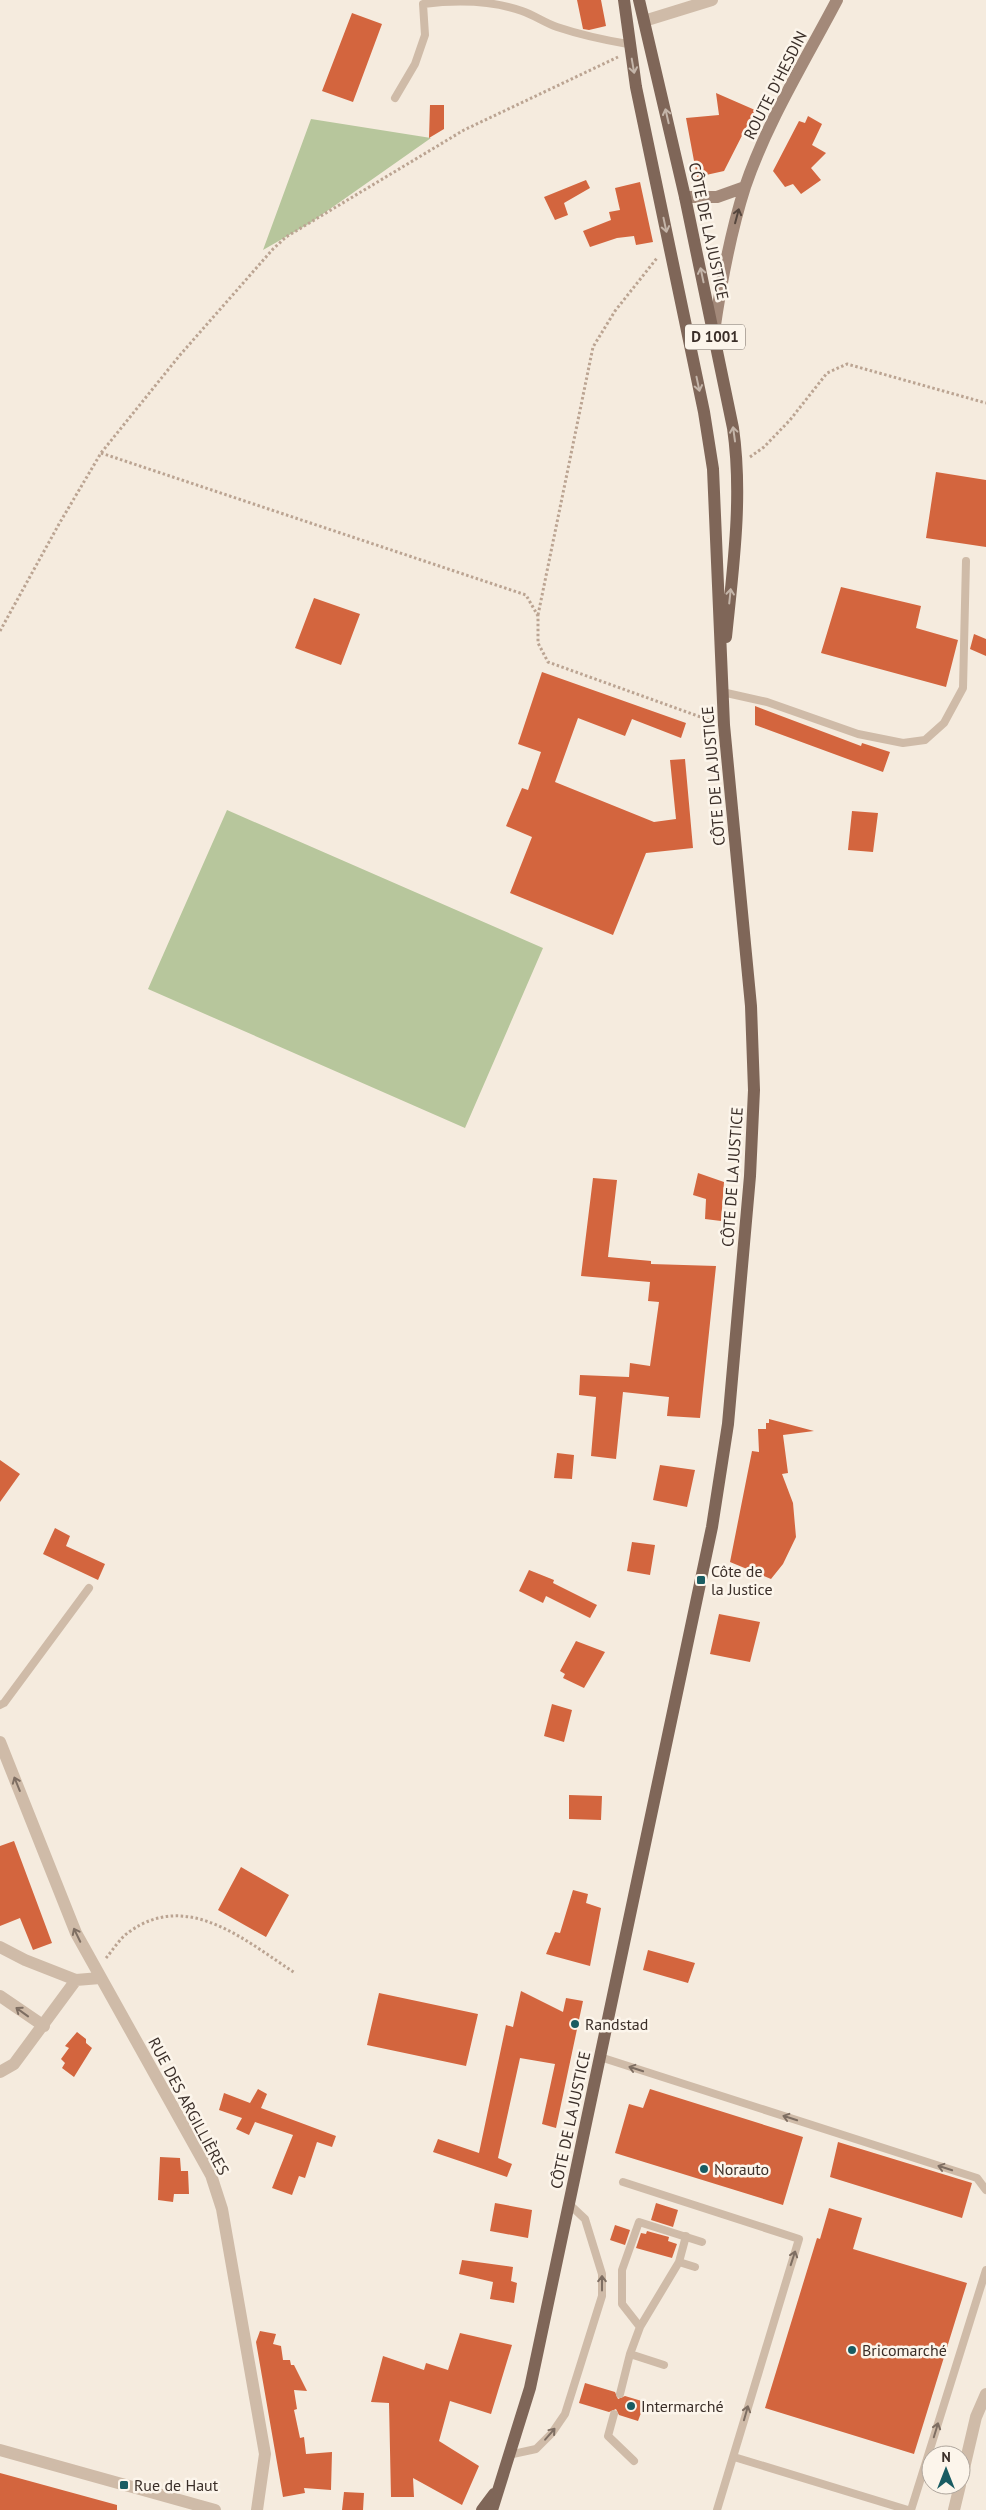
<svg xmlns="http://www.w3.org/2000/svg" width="986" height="2510" font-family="'PT Sans',sans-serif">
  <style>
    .green { fill: #b7c69c }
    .building { fill: #d3653e }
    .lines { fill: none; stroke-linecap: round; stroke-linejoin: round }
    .path { stroke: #bba492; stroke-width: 3; stroke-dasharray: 2.5 2.5; stroke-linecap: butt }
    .service { stroke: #cfbba8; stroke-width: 8 }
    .minor { stroke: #cfbba8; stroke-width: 12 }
    .tertiary { stroke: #cfbba8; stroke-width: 12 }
    .secondary { stroke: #a38979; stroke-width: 12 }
    .primary { stroke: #7f6658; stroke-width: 12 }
    .oneway { stroke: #c4b5a9 }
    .oneway2 { stroke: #55463d }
    .oneway3 { stroke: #7e6e62 }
    .poi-dot { fill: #195c62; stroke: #fcf5eb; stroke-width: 2 }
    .labels { text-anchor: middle; stroke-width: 5; stroke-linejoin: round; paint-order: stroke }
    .shield { fill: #fcf5eb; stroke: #756a63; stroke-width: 1 }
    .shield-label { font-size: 15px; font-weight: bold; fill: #3b2f29 }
    .street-label { font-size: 16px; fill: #3b2f29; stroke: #fcf5eb }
    .poi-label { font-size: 16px; fill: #3b2f29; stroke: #fcf5eb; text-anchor: start }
  </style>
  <rect width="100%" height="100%" fill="#f5ebde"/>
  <!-- green -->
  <path class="green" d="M311,119L431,138L310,223L263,250Z
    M227,810L543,948L465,1128L148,989Z"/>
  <!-- building -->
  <path class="building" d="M577,0H601L606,26L589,30L583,29Z
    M352,13L382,24L353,102L322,91Z
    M716,93L755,110L724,171L697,177L686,118L719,115Z
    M430,105H444V129L429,138Z
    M808,116L822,124L812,145L826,153L811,168L821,180L801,194L793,184L785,187L773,171L799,121L805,123Z
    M586,180L590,188L564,203L568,215L555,220L544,197Z
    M640,182L653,242L636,245L634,236L617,238L590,247L583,231L611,220L609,212L620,210L615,188Z
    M936,472L986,480V547L926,538Z
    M841,587L921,606L916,628L958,640L946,687L821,653Z
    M314,598L360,614L341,665L295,648Z
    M974,634L986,639V656L970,649Z
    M542,672L686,723L681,738L632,719L625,736L578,718L555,782L654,822L676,819L670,760L685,759L693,848L646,853L613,935L510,893L532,837L506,826L522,788L528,790L541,752L518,744Z
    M755,706L861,746L862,743L890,752L883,772L755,725Z
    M852,811L878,813L873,852L848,850Z
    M698,1173L724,1182L721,1221L705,1219L706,1199L693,1195Z
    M593,1178L617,1180L608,1257L651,1261V1264L716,1266L700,1418L667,1416L669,1397L623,1392L616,1459L591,1456L596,1397L579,1395L580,1375L629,1377L630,1363L650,1366L659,1302L648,1301L650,1282L581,1276Z
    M769,1419L814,1431L783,1435L788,1473L782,1474L793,1503L796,1537L783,1564L771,1579L730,1562L752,1451L759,1452L758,1429H766V1423H769Z
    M557,1453L574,1455L572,1479L554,1478Z
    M0,1460L20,1474L0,1502Z
    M660,1465L695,1470L687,1507L653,1500Z
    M55,1528L70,1536L66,1546L105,1564L98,1580L43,1554Z
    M632,1542L655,1545L650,1575L627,1571Z
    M529,1570L554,1580L553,1583L597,1605L590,1618L546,1596L543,1603L519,1591Z
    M719,1614L760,1622L750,1662L710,1654Z
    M576,1641L605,1652L584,1688L563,1678L565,1674L560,1671Z
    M552,1704L572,1710L564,1742L544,1736Z
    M569,1795L602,1796L601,1820L569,1819Z
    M14,1841L52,1943L33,1950L20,1918L0,1926V1846Z
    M241,1867L289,1895L266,1937L218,1910Z
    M573,1890L588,1894L586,1903L601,1908L590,1966L546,1954L555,1932L560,1933Z
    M648,1950L695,1963L688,1983L643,1970Z
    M521,1991L563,2012L566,1998L583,2001L556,2128L542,2124L555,2064L520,2058L498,2158L512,2164L507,2177L433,2152L438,2139L479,2153L506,2025L513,2027Z
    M379,1993L478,2014L466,2066L367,2045Z
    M77,2032L86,2039V2043L92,2048L74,2077L62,2068L65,2063L61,2059L69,2048L65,2046Z
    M258,2089L267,2094L261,2108L336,2136L332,2147L317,2142L305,2178L299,2176L292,2195L272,2188L293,2135L255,2122L249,2135L236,2129L242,2118L219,2110L224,2093L250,2103Z
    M650,2089L803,2137L783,2205L615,2153L629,2104L643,2108Z
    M838,2142L972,2183L962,2218L830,2177Z
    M160,2157L180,2158L181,2171H188L189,2194H174L173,2202L158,2200Z
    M495,2203L532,2210L528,2238L490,2231Z
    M656,2203L678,2210L673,2227L651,2220Z
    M829,2208L862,2218L853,2249L967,2283L914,2454L765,2408L817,2238L820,2239Z
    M615,2225L630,2230L625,2245L610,2240Z
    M647,2231L669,2237L668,2241L677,2244L672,2258L636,2248L641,2233L646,2234Z
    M462,2260L513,2267L511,2281L517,2283L514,2303L490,2299L493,2282L459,2274Z
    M260,2331L276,2334L273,2344L281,2346L283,2360H290L291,2365H294L307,2391L294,2390L297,2409L294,2410L300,2438L304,2437L306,2454L332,2452L331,2490L304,2488L305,2493L283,2497L256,2342Z
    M460,2333L512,2345L491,2414L450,2401L439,2441L479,2466L462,2505L413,2478L414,2497H391L389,2403L371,2402L383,2356L424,2370L426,2363L448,2370Z
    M585,2383L615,2392L618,2399L625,2396L645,2402L638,2421L619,2415L616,2409L609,2412L579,2403Z
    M0,2473L117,2505V2510H0Z
    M344,2492L364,2493L363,2510H342Z"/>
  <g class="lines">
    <!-- path -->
    <path class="path" d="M101,453L526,595L538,616V643L548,662L709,720
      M750,457L764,447L790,420L827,373L847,364L986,403
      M538,615L593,347L615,311L657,258
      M0,631L59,524L101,453L180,355L273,249L286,237L464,130L618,57
      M106,1958C113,1950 120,1938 129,1932C188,1889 247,1942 295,1973"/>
    <!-- service -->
    <path class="service" d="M395,98L415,64L425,35L423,4C456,0 491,0 522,11C534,15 545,23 557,27C581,35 604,40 628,44
      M722,692L767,702L858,734L903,743L925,740L944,723L963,688L966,561
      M0,1705L4,1703L89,1588
      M600,2057L977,2178L986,2190
      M623,2182L799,2239L717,2510
      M679,2262L686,2236
      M640,2327L679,2262L695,2267
      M630,2354L640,2327L622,2304V2270L639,2222L702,2242
      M620,2394L630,2354L664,2365
      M614,2414L608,2436L634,2461
      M508,2455L536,2449L552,2433L565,2414L602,2296V2274L585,2219L569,2204
      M734,2457L908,2510
      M911,2510L986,2270"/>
    <!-- minor -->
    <path class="minor" d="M0,1742L76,1933L211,2175L222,2209L265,2454L257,2510
      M0,1947L25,1960L76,1980L100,1978
      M0,1996L44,2026
      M0,2072L14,2064L76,1980
      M0,2450L215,2510
      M961,2481L976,2417L986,2394
      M954,2510L960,2485"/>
    <!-- tertiary -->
    <path class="tertiary" d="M644,21L712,0"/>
    <!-- secondary -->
    <path class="secondary" d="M685,197H717L745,187
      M714,332C721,283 730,234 745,187C767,122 805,61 837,0"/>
    <!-- primary -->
    <path class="primary" d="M639,0L685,197L733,428C743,497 733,568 726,637
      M482,2510L494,2494
      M492,2510L530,2388L712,1527L728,1424L750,1176L754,1090L751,1006L724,725L713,469L704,412L636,87L624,0"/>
  </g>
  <!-- one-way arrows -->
  <defs><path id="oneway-shaft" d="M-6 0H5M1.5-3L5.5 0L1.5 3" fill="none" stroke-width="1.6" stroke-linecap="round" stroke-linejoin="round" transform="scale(1.25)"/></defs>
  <g class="oneway">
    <use href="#oneway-shaft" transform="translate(633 66) rotate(80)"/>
    <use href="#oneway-shaft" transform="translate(667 116) rotate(-103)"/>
    <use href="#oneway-shaft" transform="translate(665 225) rotate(78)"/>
    <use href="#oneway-shaft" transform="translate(702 275) rotate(-102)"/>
    <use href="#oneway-shaft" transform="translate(698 384) rotate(78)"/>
    <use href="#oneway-shaft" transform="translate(734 434) rotate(-98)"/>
    <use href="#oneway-shaft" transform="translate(730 596) rotate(-84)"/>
  </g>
  <use class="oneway2" href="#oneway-shaft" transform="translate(737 216) rotate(-75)"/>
  <g class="oneway3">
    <use href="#oneway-shaft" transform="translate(17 1784) rotate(-112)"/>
    <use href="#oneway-shaft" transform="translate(77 1935) rotate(-116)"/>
    <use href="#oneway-shaft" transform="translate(22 2012) rotate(-144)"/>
    <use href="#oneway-shaft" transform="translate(636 2069) rotate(-162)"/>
    <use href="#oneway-shaft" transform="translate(790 2118) rotate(-162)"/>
    <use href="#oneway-shaft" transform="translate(945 2168) rotate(-162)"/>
    <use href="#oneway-shaft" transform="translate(793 2258) rotate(-72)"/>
    <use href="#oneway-shaft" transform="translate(602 2283) rotate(-90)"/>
    <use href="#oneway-shaft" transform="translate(746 2413) rotate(-74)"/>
    <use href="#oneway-shaft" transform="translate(936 2430) rotate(-73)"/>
    <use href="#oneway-shaft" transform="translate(550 2434) rotate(-49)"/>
  </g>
  <!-- markers -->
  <g class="poi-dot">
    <rect x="696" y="1575" width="10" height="10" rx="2.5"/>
    <circle cx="575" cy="2024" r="5"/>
    <circle cx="704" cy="2169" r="5"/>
    <circle cx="852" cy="2350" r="5"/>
    <circle cx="631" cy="2406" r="5"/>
    <rect x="119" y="2480" width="10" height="10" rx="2.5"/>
  </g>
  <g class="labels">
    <!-- shield labels -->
    <rect class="shield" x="685" y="324.5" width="60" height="25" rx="4"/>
    <g class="shield-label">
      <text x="715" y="342">D 1001</text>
    </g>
    <!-- street labels -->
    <g class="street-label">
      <text transform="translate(775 85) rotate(-63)" y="6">ROUTE D'HESDIN</text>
      <text transform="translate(709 231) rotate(78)" y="6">CÔTE DE LA JUSTICE</text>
      <text transform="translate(713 776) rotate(-95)" y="6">CÔTE DE LA JUSTICE</text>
      <text transform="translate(732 1177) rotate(-86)" y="6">CÔTE DE LA JUSTICE</text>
      <text transform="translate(189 2106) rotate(62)" y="6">RUE DES ARGILLIÈRES</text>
      <text transform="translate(570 2120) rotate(-78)" y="6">CÔTE DE LA JUSTICE</text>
    </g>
    <!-- poi labels -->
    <g class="poi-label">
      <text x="711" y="1577">Côte de<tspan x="711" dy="18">la Justice</tspan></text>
      <text x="585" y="2030">Randstad</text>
      <text x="714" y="2175">Norauto</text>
      <text x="862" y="2356">Bricomarché</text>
      <text x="641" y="2412">Intermarché</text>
      <text x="134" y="2491">Rue de Haut</text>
    </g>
  </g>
  <!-- north arrow -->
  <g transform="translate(946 2470)"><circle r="24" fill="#fcf5eb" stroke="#afa69d"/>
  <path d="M0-4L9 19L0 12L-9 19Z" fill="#195c62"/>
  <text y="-8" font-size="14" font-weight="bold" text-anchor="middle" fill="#3b2f29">N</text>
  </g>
</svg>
